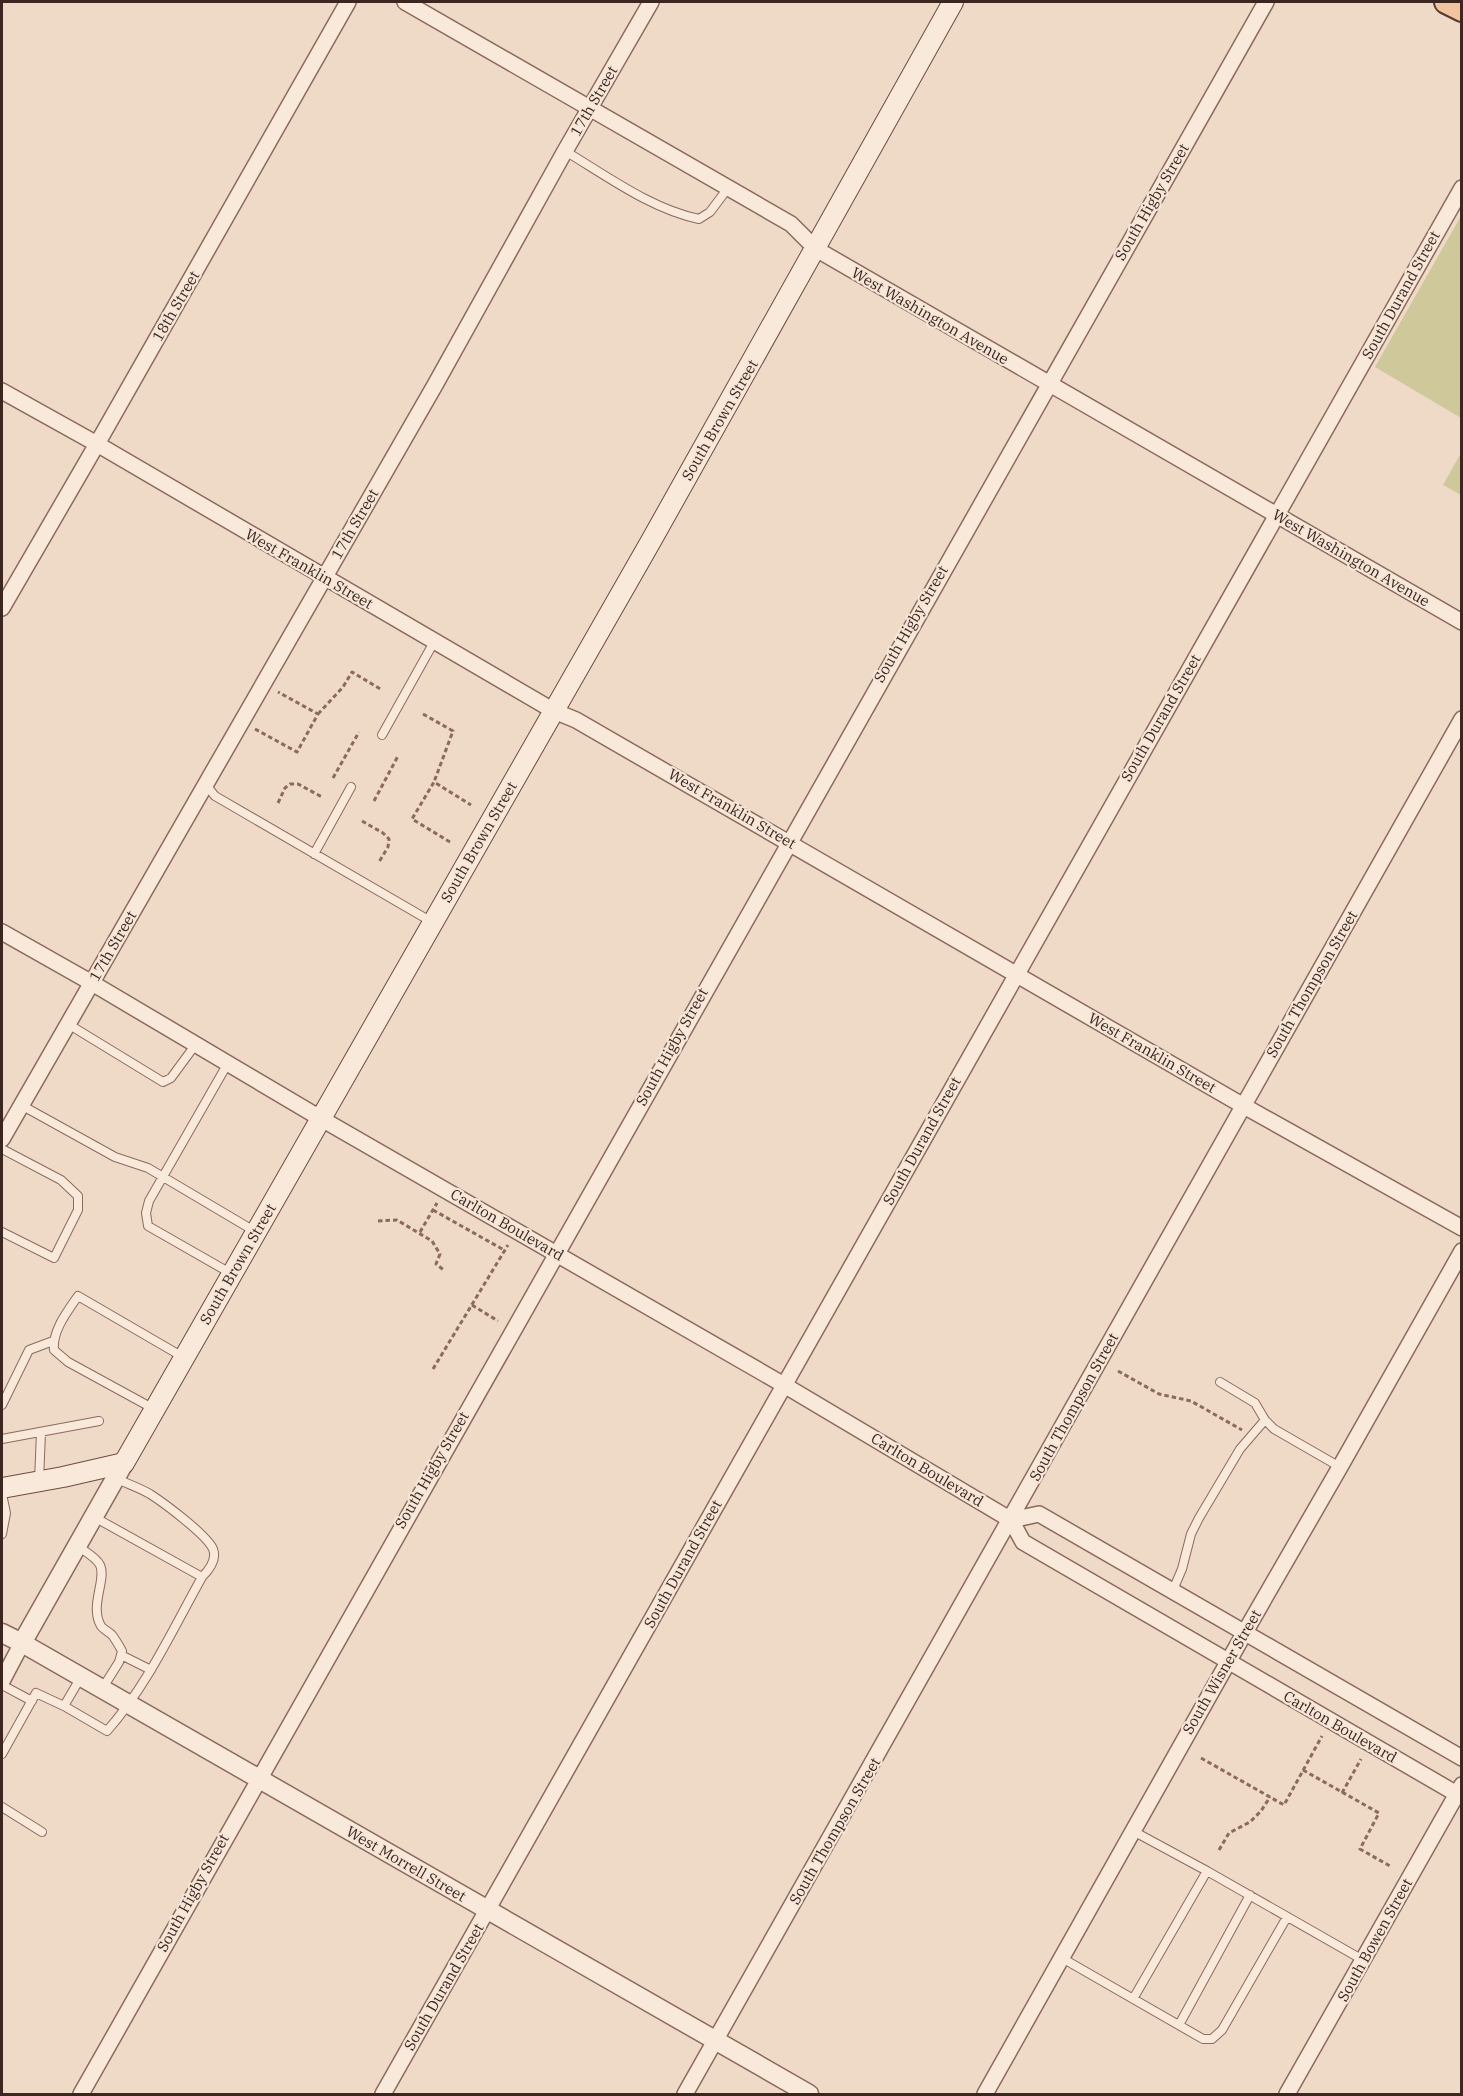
<svg xmlns="http://www.w3.org/2000/svg" width="1463" height="2096" font-family="'IBM Plex Serif',serif">
  <style>
    .green { fill: #cec89b }
    .lines { fill: none; stroke-linecap: round; stroke-linejoin: round }
    .service-casing { stroke: #8c6a5c; stroke-width: 10 }
    .minor-casing { stroke: #8c6a5c; stroke-width: 18 }
    .tertiary-casing { stroke: #8c6a5c; stroke-width: 21 }
    .secondary-casing { stroke: #6e4b3f; stroke-width: 22 }
    .primary-casing { stroke: #5a3a30; stroke-width: 26 }
    .path { stroke: #8c6a5c; stroke-width: 3; stroke-dasharray: 4.5 3; stroke-linecap: butt }
    .service { stroke: #f9e9db; stroke-width: 8 }
    .minor { stroke: #f9e9db; stroke-width: 15 }
    .tertiary { stroke: #f9e9db; stroke-width: 18 }
    .secondary { stroke: #f9e9db; stroke-width: 20 }
    .primary { stroke: #f2c5a0; stroke-width: 22 }
    .labels { text-anchor: middle; stroke-width: 4.5; stroke-linejoin: round; paint-order: stroke }
    .street-label { font-size: 15px; fill: #3c2720; stroke: #f6e6d8 }
  </style>
  <rect width="100%" height="100%" fill="#efdac8"/>
  <!-- green -->
  <path class="green" d="M1461,216V418L1375,367Z
    M1461,453V495L1443,485Z"/>
  <g class="lines">
    <!-- service casing -->
    <g class="service-casing">
      <path id="service" d="M565,151C607,176 651,209 699,219L710,212L728,188
        M382,735L434,642
        M206,785L215,796L432,922
        M314,854L351,787
        M68,1024L163,1082L171,1078L196,1044
        M228,1063L149,1201L146,1213L148,1226L232,1274
        M21,1105L115,1157L148,1168L256,1232
        M2,1149L61,1180L78,1196V1210L54,1258L2,1232
        M1220,1382L1255,1403L1265,1420L1274,1429L1340,1467
        M2,1405L29,1350L53,1341
        M154,1409L68,1362L54,1350C52,1331 67,1312 78,1296L183,1357
        M2,1439L99,1421
        M39,1481L41,1432
        M2,1494L6,1513L2,1534
        M94,1517L202,1577C209,1570 217,1559 213,1549C207,1535 164,1503 150,1494C140,1488 128,1484 117,1479
        M78,1546C85,1552 96,1557 100,1565C107,1579 89,1606 101,1626C103,1629 109,1632 112,1635C116,1640 119,1646 122,1651L119,1662L102,1689
        M1173,1590L1182,1569L1191,1534L1199,1518L1240,1449L1265,1420
        M121,1655L151,1670
        M2,1685L32,1701
        M64,1706L107,1731C147,1686 173,1629 202,1577
        M2,1754L36,1693L64,1706L81,1677
        M2,1807L42,1832
        M1133,1831L1207,1871L1363,1960
        M1062,1958L1203,2039H1212L1222,2030L1287,1917
        M1133,1999L1207,1871
        M1179,2025L1250,1895"/>
    </g>
    <!-- minor casing -->
    <g class="minor-casing">
      <path id="minor" d="M405,2L791,224L816,249L1462,622
        M2,391L97,444L554,711L576,720L1242,1105L1462,1228
        M2,608L97,444L348,2
        M2,932L92,983L320,1118L784,1385L1011,1520L1023,1542L1462,1797
        M2,1139L435,385L565,151L651,2
        M1011,1520L1039,1514L1462,1758
        M2,1681L22,1643
        M81,2094C472,1394 869,698 1266,2
        M383,2094L1462,188
        M685,2094C946,1637 1202,1177 1462,719
        M985,2094L1245,1632L1340,1467L1462,1251
        M1287,2094L1462,1785"/>
    </g>
    <!-- tertiary casing -->
    <g class="tertiary-casing">
      <path id="tertiary" d="M2,1633L22,1643L809,2094
        M22,1643L124,1463"/>
    </g>
    <!-- secondary casing -->
    <g class="secondary-casing">
      <path id="secondary" d="M2,1488L63,1477L124,1463L651,541L953,2"/>
    </g>
    <!-- primary casing -->
    <g class="primary-casing">
      <path id="primary" d="M1446,2L1462,10"/>
    </g>
    <!-- path -->
    <path class="path" d="M318,714L343,687L352,672L382,690
      M423,714L453,731L434,782
      M255,729L297,752L318,714L278,692
      M333,778L359,732
      M374,801L398,756
      M278,803L285,788L290,784H298L322,797
      M362,821L383,833L389,839L388,847L379,862
      M450,842L412,819L434,782L471,805
      M433,1210L504,1250
      M378,1221L397,1220L432,1241L440,1254L436,1264L445,1271
      M420,1232L437,1203
      M472,1305L498,1321
      M433,1369L508,1245
      M1118,1371L1159,1394L1191,1401L1242,1430
      M1201,1758L1284,1805L1322,1736
      M1303,1770L1379,1813L1360,1849L1390,1866
      M1342,1793L1361,1759
      M1219,1850L1229,1833L1250,1822L1261,1811L1270,1797"/>
    <!-- service -->
    <use href="#service" class="service"/>
    <!-- minor -->
    <use href="#minor" class="minor"/>
    <!-- tertiary -->
    <use href="#tertiary" class="tertiary"/>
    <!-- secondary -->
    <use href="#secondary" class="secondary"/>
    <!-- primary -->
    <use href="#primary" class="primary"/>
  </g>
  <g class="labels">
    <!-- street labels -->
    <g class="street-label">
      <text transform="translate(594 101) rotate(-60)" y="5">17th Street</text>
      <text transform="translate(1152 202) rotate(-60)" y="5">South Higby Street</text>
      <text transform="translate(1401 295) rotate(-61)" y="5">South Durand Street</text>
      <text transform="translate(176 306) rotate(-60)" y="5">18th Street</text>
      <text transform="translate(930 316) rotate(30)" y="5">West Washington Avenue</text>
      <text transform="translate(720 420) rotate(-60)" y="5">South Brown Street</text>
      <text transform="translate(355 524) rotate(-60)" y="5">17th Street</text>
      <text transform="translate(1351 558) rotate(30)" y="5">West Washington Avenue</text>
      <text transform="translate(309 569) rotate(30)" y="5">West Franklin Street</text>
      <text transform="translate(911 624) rotate(-60)" y="5">South Higby Street</text>
      <text transform="translate(1161 718) rotate(-60)" y="5">South Durand Street</text>
      <text transform="translate(732 809) rotate(30)" y="5">West Franklin Street</text>
      <text transform="translate(479 842) rotate(-60)" y="5">South Brown Street</text>
      <text transform="translate(113 946) rotate(-60)" y="5">17th Street</text>
      <text transform="translate(1312 984) rotate(-60)" y="5">South Thompson Street</text>
      <text transform="translate(672 1047) rotate(-61)" y="5">South Higby Street</text>
      <text transform="translate(1152 1053) rotate(30)" y="5">West Franklin Street</text>
      <text transform="translate(922 1141) rotate(-61)" y="5">South Durand Street</text>
      <text transform="translate(507 1225) rotate(30)" y="5">Carlton Boulevard</text>
      <text transform="translate(238 1264) rotate(-60)" y="5">South Brown Street</text>
      <text transform="translate(1074 1407) rotate(-61)" y="5">South Thompson Street</text>
      <text transform="translate(432 1470) rotate(-60)" y="5">South Higby Street</text>
      <text transform="translate(927 1470) rotate(31)" y="5">Carlton Boulevard</text>
      <text transform="translate(683 1564) rotate(-61)" y="5">South Durand Street</text>
      <text transform="translate(1222 1672) rotate(-60)" y="5">South Wisner Street</text>
      <text transform="translate(1340 1727) rotate(30)" y="5">Carlton Boulevard</text>
      <text transform="translate(835 1831) rotate(-60)" y="5">South Thompson Street</text>
      <text transform="translate(406 1864) rotate(30)" y="5">West Morrell Street</text>
      <text transform="translate(193 1893) rotate(-61)" y="5">South Higby Street</text>
      <text transform="translate(1375 1940) rotate(-61)" y="5">South Bowen Street</text>
      <text transform="translate(444 1987) rotate(-60)" y="5">South Durand Street</text>
    </g>
  </g>
  <!-- border -->
  <rect width="1463" height="2096" fill="none" stroke="#3c2720" stroke-width="6"/>
</svg>
